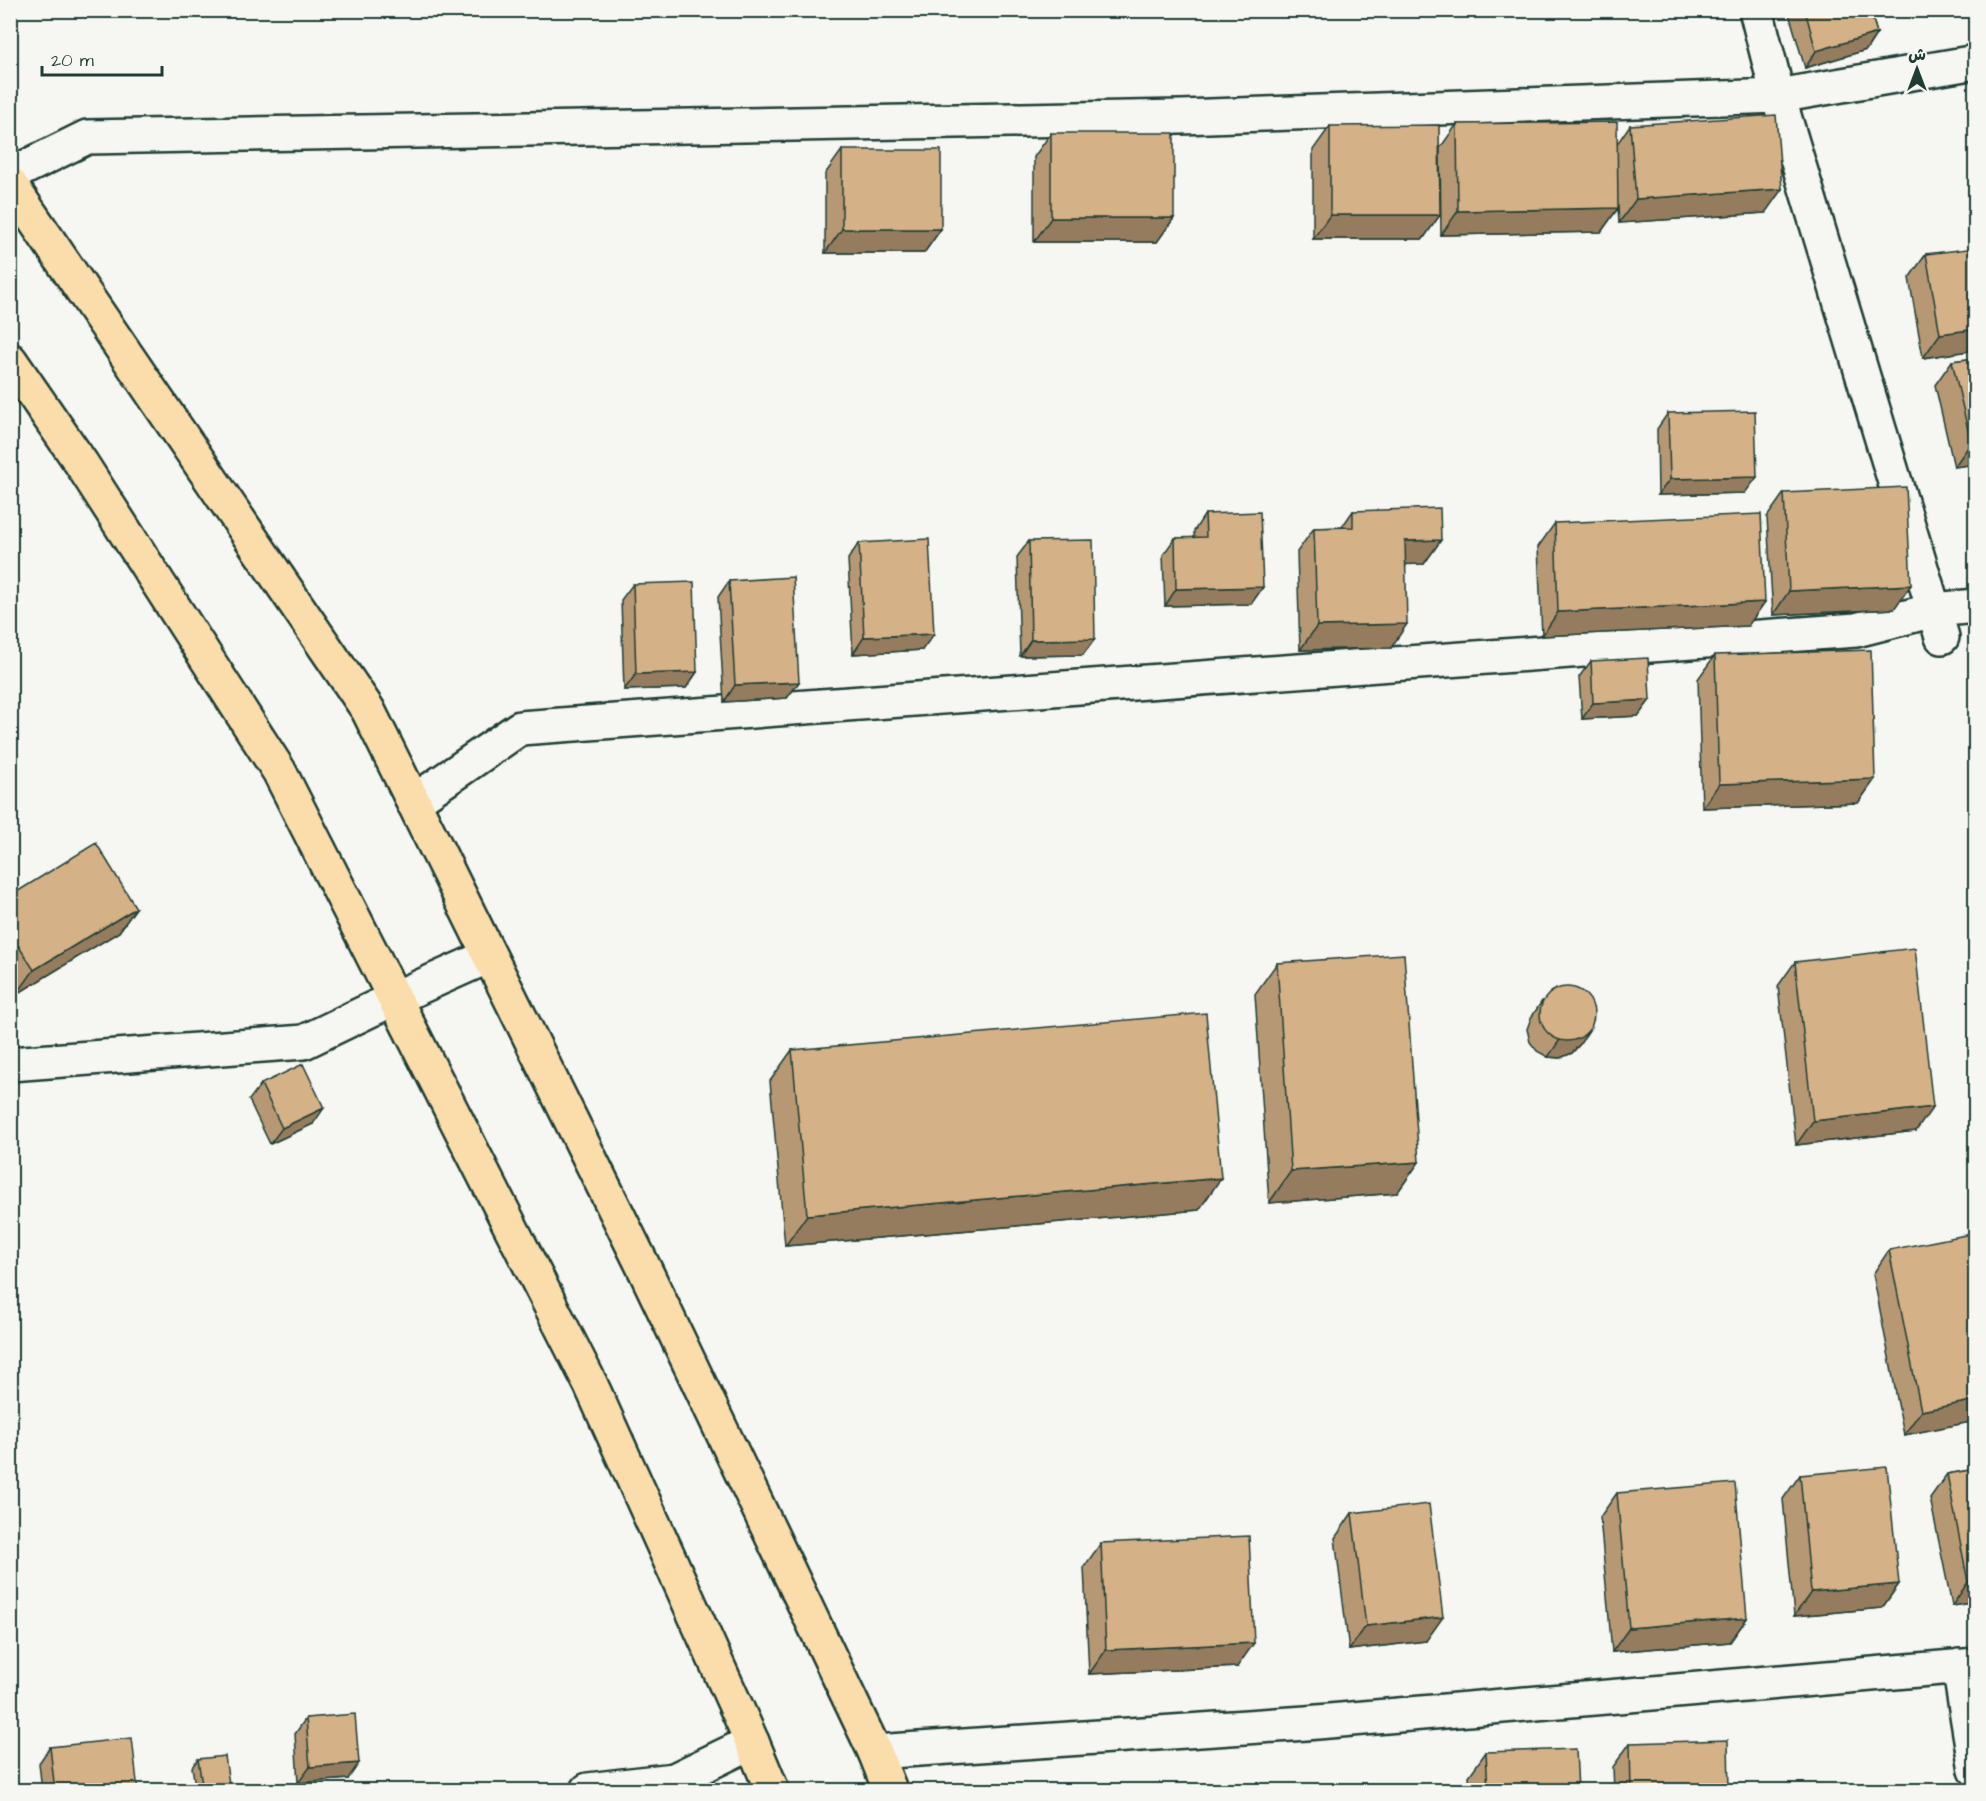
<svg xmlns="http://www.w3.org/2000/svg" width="1986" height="1801" font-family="'Architects Daughter','Playpen Sans Arabic',sans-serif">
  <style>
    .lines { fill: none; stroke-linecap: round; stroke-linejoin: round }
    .minor-casing { stroke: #1f3d34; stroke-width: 38 }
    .highway-casing { stroke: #1f3d34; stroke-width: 38 }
    .minor { stroke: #f6f6f2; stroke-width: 33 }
    .highway { stroke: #fbddab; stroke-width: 33 }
    .wall { fill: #b79874; stroke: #1f3d34; stroke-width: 1.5 }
    .shaded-wall { fill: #957c5e; stroke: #1f3d34; stroke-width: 1.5 }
    .building { fill: #d5b187; stroke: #1f3d34; stroke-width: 1.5 }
  </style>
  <rect width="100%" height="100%" fill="#f6f6f2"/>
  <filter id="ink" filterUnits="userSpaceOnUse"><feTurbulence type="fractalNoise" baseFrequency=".0167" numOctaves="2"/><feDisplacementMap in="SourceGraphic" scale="12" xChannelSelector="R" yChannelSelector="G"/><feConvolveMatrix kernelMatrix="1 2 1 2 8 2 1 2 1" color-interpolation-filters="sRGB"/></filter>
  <g filter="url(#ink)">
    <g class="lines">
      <!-- minor casing -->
      <g class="minor-casing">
        <path id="minor" d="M1756,10L1778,96L1942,637
          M10,175L87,137L1181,117L1778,96L1976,62
          M413,802L520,728L1856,630L1934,610L1976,606
          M10,1064L304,1042L395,998L489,956
          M1959,1666L1976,1770
          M875,1752L1306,1723L1976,1665
          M588,1790L674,1780L752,1742"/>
      </g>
      <!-- highway casing -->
      <g class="highway-casing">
        <path id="highway" d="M10,184L368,710L645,1270L875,1752L890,1790
          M10,360L81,463L279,771L591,1385L752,1742L772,1790"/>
      </g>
      <!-- minor -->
      <use href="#minor" class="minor"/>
      <!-- highway -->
      <use href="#highway" class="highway"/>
    </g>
    <!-- wall -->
    <path class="wall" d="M1788,10H1870L1877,33L1866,50L1805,68Z
      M1457,124L1617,144L1630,125L1765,213L1619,223L1618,208L1601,232L1441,235L1440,148Z
      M1330,126L1440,215L1423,239H1313V150Z
      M1051,133L1174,218L1157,242H1034V157Z
      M842,150L941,229L924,253H825V174Z
      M1926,254L1976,350L1923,358L1909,278Z
      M1976,358V464L1954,467L1935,385L1952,361Z
      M1668,413L1745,493L1658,495L1657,429Z
      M1784,493L1894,609L1773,615L1767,517Z
      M1353,511L1441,540L1424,564H1406L1391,648L1300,650L1297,552L1314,528L1342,527Z
      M1205,514L1263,587L1251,604L1165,606L1163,555L1175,538H1194V531Z
      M1555,523L1748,626L1542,636L1538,547Z
      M1029,541L1083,655L1020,656L1017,557Z
      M859,543L922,650L853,654L848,559Z
      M729,581L799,682L787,698L724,702L718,597Z
      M633,584L697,672L686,688L624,690L621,600Z
      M1715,655L1875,779L1858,803L1702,808L1698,679Z
      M1591,661L1650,700L1638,716L1582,719L1579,677Z
      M10,896L136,908L119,932L17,994L10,984Z
      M1795,962L1916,1131L1796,1145L1778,986Z
      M1277,963L1419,1162L1397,1193L1269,1203L1255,994Z
      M1542,1001L1580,1044L1572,1053L1560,1058L1548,1057L1537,1051L1530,1042L1527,1029L1531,1018Z
      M792,1050L1199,1210L785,1246L770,1081Z
      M261,1084L313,1124L270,1144L249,1100Z
      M1889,1250L1976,1421L1904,1435L1873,1274Z
      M1976,1469V1602L1952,1606L1930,1498L1947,1474Z
      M1800,1475L1899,1584L1882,1608L1794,1616L1783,1499Z
      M1617,1493L1747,1618L1730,1642L1612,1652L1600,1517Z
      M1352,1513L1426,1641L1349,1650L1335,1538Z
      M1101,1543L1237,1667L1089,1674L1084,1567Z
      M306,1718L348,1779L298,1783L295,1734Z
      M1630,1743L1729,1791H1614L1613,1767Z
      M50,1747L138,1791H42L39,1763Z
      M1486,1752L1578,1791H1470L1469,1776Z
      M198,1759L230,1791H196L192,1767Z"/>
    <!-- shaded-wall -->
    <path class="shaded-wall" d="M1877,33L1866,50L1805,68L1816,51Z
      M1782,189L1765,213L1619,223L1636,199Z
      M1618,208L1601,232L1441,235L1458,211Z
      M1330,215H1440L1423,239H1313Z
      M1051,218H1174L1157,242H1034Z
      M842,229H941L924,253H825Z
      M1976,329V350L1923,358L1940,334Z
      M1971,443H1976V464L1954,467Z
      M1757,477L1745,493L1658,495L1670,479Z
      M1441,540L1424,564L1388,565L1405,541Z
      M1911,585L1894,609L1773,615L1789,591Z
      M1263,587L1251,604L1165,606L1176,589Z
      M1765,602L1748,626L1542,636L1558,612Z
      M1407,624L1391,648L1300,650L1317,626Z
      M934,634L922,650L853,654L864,637Z
      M1095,639L1083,655L1020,656L1031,640Z
      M697,672L686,688L624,690L636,674Z
      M799,682L787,698L724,702L735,685Z
      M1650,700L1638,716L1582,719L1593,703Z
      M1875,779L1858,803L1702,808L1719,784Z
      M136,908L119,932L17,994L34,970Z
      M1591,1027L1580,1044L1572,1053L1560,1058L1548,1057L1559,1041Z
      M1933,1107L1916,1131L1796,1145L1813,1121Z
      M324,1108L313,1124L270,1144L282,1128Z
      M1419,1162L1397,1193L1269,1203L1291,1171Z
      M1221,1178L1199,1210L785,1246L807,1215Z
      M1976,1400V1421L1904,1435L1921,1411Z
      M1976,1581V1602L1952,1606L1968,1582Z
      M1899,1584L1882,1608L1794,1616L1811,1592Z
      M1443,1617L1426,1641L1349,1650L1366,1626Z
      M1747,1618L1730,1642L1612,1652L1629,1628Z
      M1254,1643L1237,1667L1089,1674L1106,1650Z
      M359,1763L348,1779L298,1783L310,1767Z"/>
    <!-- building -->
    <path class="building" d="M1805,10H1870L1877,33L1816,51Z
      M1776,115L1782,189L1636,199L1630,125Z
      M1617,122L1618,208L1458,211L1457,124Z
      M1439,125L1440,215H1330V126Z
      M1051,133H1174V218H1051Z
      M842,150H941V229H842Z
      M1976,248V329L1940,334L1926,254Z
      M1976,358V443H1971L1952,361Z
      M1755,411L1757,477L1670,479L1668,413Z
      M1906,487L1911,585L1789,591L1784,493Z
      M1440,508L1441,540L1405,541L1407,624L1317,626L1314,528L1353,527V511Z
      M1260,512L1263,587L1176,589L1175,538L1206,537L1205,514Z
      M1761,514L1765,602L1558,612L1555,523Z
      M929,539L934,634L864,637L859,543Z
      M1093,540L1095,639L1031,640L1029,541Z
      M793,577L799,682L735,685L729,581Z
      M694,582L697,672L636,674L633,584Z
      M1871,650L1875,779L1719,784L1715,655Z
      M1648,658L1650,700L1593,703L1591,661Z
      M96,843L136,908L34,970L10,933V896Z
      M1915,948L1933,1107L1813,1121L1795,962Z
      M1404,954L1419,1162L1291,1171L1277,963Z
      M1540 1014a27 27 0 1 1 54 0a27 27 0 1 1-54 0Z
      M1206,1013L1221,1178L807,1215L792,1050Z
      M303,1064L324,1108L282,1128L261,1084Z
      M1976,1233V1400L1921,1411L1889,1250Z
      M1887,1467L1899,1584L1811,1592L1800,1475Z
      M1976,1469V1581L1968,1582L1947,1474Z
      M1735,1483L1747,1618L1629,1628L1617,1493Z
      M1429,1504L1443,1617L1366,1626L1352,1513Z
      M1249,1536L1254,1643L1106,1650L1101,1543Z
      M355,1714L359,1763L310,1767L306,1718Z
      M132,1738L138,1791H55L50,1747Z
      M1728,1740L1729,1791H1631L1630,1743Z
      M1576,1749L1578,1791H1488L1486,1752Z
      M225,1756L230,1791H203L198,1759Z"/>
  </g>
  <!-- margin -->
  <rect width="1986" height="1801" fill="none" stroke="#f6f6f2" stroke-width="36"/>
  <rect x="18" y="18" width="1950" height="1765" fill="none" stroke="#1f3d34" stroke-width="2" filter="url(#ink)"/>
  <!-- north arrow -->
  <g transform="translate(1917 69)" stroke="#f6f6f2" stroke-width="4.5" paint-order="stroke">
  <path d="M0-4.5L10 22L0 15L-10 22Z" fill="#1f3d34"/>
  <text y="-9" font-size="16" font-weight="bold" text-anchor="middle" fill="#1f3d34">ش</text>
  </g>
  <!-- scale -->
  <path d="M42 66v9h120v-9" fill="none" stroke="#1f3d34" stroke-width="3"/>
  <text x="51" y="66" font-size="18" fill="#1f3d34" stroke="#f6f6f2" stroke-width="4.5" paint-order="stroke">20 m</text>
</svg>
